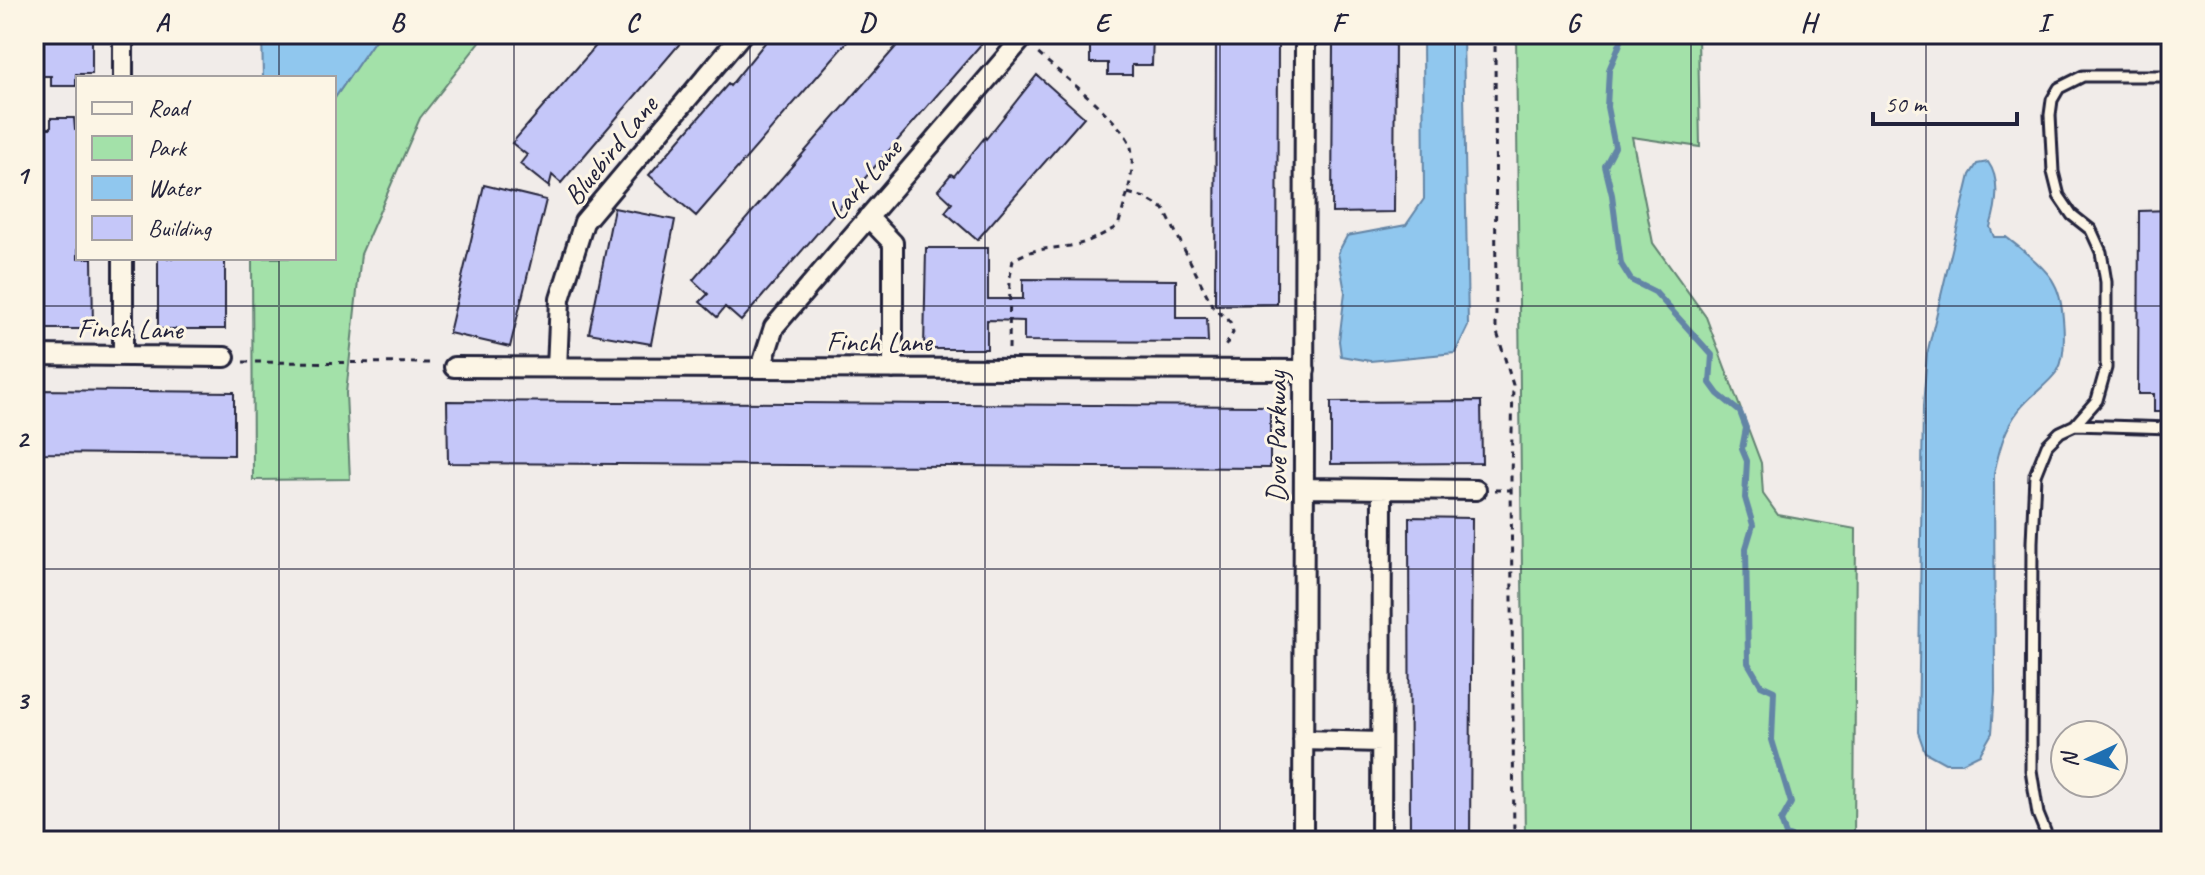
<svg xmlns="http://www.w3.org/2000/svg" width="2205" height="875" font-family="Caveat,sans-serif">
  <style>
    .green { fill: #a3e1a9; stroke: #628272; stroke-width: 2 }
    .water { fill: #90c7ee; stroke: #6485a6; stroke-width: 2 }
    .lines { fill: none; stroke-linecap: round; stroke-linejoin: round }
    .stream { stroke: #6485a6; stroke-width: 6 }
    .building { fill: #c5c7f9; stroke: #22223b; stroke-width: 2 }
    .service-casing { stroke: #22223b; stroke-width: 15 }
    .minor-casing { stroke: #22223b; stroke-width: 24 }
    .path { stroke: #22223b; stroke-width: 3; stroke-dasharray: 6 6; stroke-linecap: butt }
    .service { stroke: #fcf5e5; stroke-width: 9 }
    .minor { stroke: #fcf5e5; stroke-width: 18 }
    .grid { fill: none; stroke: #22223b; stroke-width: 2; stroke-opacity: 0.55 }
    .labels { text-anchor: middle; stroke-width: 6; stroke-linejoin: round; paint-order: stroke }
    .street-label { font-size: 28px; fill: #22223b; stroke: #fcf5e5 }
    .neatline { fill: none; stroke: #22223b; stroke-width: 3 }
    .grid-label { font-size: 26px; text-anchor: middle; font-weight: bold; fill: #22223b }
  </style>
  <rect width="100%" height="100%" fill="#f1ece9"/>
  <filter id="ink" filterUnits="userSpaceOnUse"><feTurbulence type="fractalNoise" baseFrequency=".0125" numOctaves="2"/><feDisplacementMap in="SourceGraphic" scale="16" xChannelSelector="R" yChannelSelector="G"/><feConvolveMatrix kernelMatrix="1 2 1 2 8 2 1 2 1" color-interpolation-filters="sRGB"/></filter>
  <g filter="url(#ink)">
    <!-- green -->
    <path class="green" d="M379,34H486L420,118L361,254L346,393L350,479L253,480L252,258H334V99Z
      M1516,34H1698L1700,147L1632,137L1653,243L1706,317L1761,463L1763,494L1778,515L1856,529L1854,841H1525Z"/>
    <!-- water -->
    <path class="water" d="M262,34H379L334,99V78H263Z
      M1423,34H1463L1468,326L1455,353L1370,361L1341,356L1339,341L1345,292L1338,253L1347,236L1406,225L1424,199Z
      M1988,162C2001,180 1996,208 1990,227L1994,237H2006C2020,248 2048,269 2055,285C2064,302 2068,353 2058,370C2047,386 2030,395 2019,410C2004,429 1999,451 1994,474L1995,692L1992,733L1980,754L1962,763H1945L1925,752L1918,732L1923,407L1927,354L1970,175L1977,164Z"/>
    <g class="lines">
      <!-- stream -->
      <path class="stream" d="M1624,34L1609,70L1607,107L1615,147L1605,166L1612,195L1621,264L1631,280L1655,292L1712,355L1710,383L1718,394L1740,412L1746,428L1742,449L1747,461L1745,498L1753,525L1746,548L1748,663L1761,685L1774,691L1772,740L1791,803L1781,821L1786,835L1803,841"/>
    </g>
    <!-- building -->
    <path class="building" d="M34,34H92V74H76V86H51V76H34Z
      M606,34H688L561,183L552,175L549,187L520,164L527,155L512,143Z
      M772,34H854L696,216L649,175L728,84L730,86Z
      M907,34H990L741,321L725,307L717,317L700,302L708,294L693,280Z
      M1108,34H1153L1152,65H1132V75H1108V63H1090V42H1109Z
      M1216,34H1260V43H1278L1277,304L1215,305Z
      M1351,34H1395L1394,212L1332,213L1333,43L1351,44Z
      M1037,75L1084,117L977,240L945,212L952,203L938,190L951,174L954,176L985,137L986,139Z
      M51,118H74L75,130H78V258H92L93,329H34V128H51Z
      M484,185L546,200L510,347L449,333Z
      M614,208L675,220L651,344L589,333Z
      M2171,210V412H2154V394H2138L2139,211Z
      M926,248H988V299H1023V279L1176,280V318H1207L1208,342L1024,341V321L987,320V349H924Z
      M158,258H225V329H158Z
      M34,390L234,392V455L34,453Z
      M447,401L1270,406V468L448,463Z
      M1481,401L1482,463L1331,464V402Z
      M1409,517L1472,518L1470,841H1410Z"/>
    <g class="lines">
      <!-- service casing -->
      <g class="service-casing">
        <path id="service" d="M2075,425L2171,428
          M2049,841L2038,814L2031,770L2032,542L2035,475L2047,445L2060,432L2075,425L2097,400L2106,368V282L2101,252L2091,230L2072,215L2059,196L2053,172L2050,115L2052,100L2059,88L2083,76H2171"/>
      </g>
      <!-- minor casing -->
      <g class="minor-casing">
        <path id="minor" d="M123,34V78
          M868,217L893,243V369
          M34,355L225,357
          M123,356V258
          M454,367L1305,370
          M557,368L560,299L584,222L742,34
          M761,368L774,327L1026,34
          M1304,488L1476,490
          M1303,740L1381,742
          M1303,841L1305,34
          M1381,841L1382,489"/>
      </g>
      <!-- path -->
      <path class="path" d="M1495,34L1496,329L1513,385L1511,479L1514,841
        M1128,193L1145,198L1164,209L1213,307L1230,322L1233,333L1223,350
        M1009,349L1010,277L1013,260C1031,248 1049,249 1070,246C1088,243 1102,235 1118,226C1125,202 1136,172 1131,147C1127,125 1055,69 1035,51
        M243,362L435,363
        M1495,490H1511"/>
      <!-- service -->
      <use href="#service" class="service"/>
      <!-- minor -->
      <use href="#minor" class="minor"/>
    </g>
  </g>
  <!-- grid -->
  <path class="grid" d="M279,34V78M514,34V841M750,34V841M985,34V841M1220,34V841M1455,34V841M1691,34V841M1926,34V841M279,258V841M34,306H2171M34,569H2171"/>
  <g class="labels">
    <!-- street labels -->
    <g class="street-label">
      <text transform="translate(610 150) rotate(-51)" y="10">Bluebird Lane</text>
      <text transform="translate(864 179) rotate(-49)" y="10">Lark Lane</text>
      <text transform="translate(130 328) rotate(1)" y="10">Finch Lane</text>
      <text x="879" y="351">Finch Lane</text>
      <text transform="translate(1276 437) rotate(-90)" y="10">Dove Parkway</text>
    </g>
  </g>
  <!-- margin -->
  <rect width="2205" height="875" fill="none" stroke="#fcf5e5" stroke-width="88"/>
  <!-- legend -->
  <rect x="76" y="76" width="260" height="184" fill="#fcf5e5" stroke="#a5a1a1" stroke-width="2"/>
  <rect x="92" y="102" width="40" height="12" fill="#fcf5e5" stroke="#a5a1a1" stroke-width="2"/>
  <text x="148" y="116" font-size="24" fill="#22223b">Road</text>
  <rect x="92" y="136" width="40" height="24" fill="#a3e1a9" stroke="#a5a1a1" stroke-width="2"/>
  <text x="148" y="156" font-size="24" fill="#22223b">Park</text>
  <rect x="92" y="176" width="40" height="24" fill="#90c7ee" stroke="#a5a1a1" stroke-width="2"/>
  <text x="148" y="196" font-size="24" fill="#22223b">Water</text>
  <rect x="92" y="216" width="40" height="24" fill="#c5c7f9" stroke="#a5a1a1" stroke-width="2"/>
  <text x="148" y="236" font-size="24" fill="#22223b">Building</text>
  <!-- north arrow -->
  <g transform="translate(2089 759) rotate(266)"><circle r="38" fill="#fcf5e5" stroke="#a5a1a1" stroke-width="2"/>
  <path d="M0-6L14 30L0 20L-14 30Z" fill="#1f6fb2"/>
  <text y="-12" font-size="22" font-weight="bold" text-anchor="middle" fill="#22223b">N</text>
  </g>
  <!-- scale -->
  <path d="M1873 112v12h144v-12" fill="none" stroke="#22223b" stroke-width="4"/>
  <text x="1885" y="112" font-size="24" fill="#22223b" stroke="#fcf5e5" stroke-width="6" paint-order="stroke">50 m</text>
  <rect x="44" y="44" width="2117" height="787" class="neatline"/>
  <g class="grid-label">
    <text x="162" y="31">A</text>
    <text x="397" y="31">B</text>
    <text x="632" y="31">C</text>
    <text x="867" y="31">D</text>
    <text x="1102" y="31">E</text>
    <text x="1338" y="31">F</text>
    <text x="1573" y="31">G</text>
    <text x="1808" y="31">H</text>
    <text x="2043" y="31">I</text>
    <text x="22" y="184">1</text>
    <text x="22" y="447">2</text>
    <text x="22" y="709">3</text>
  </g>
</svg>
